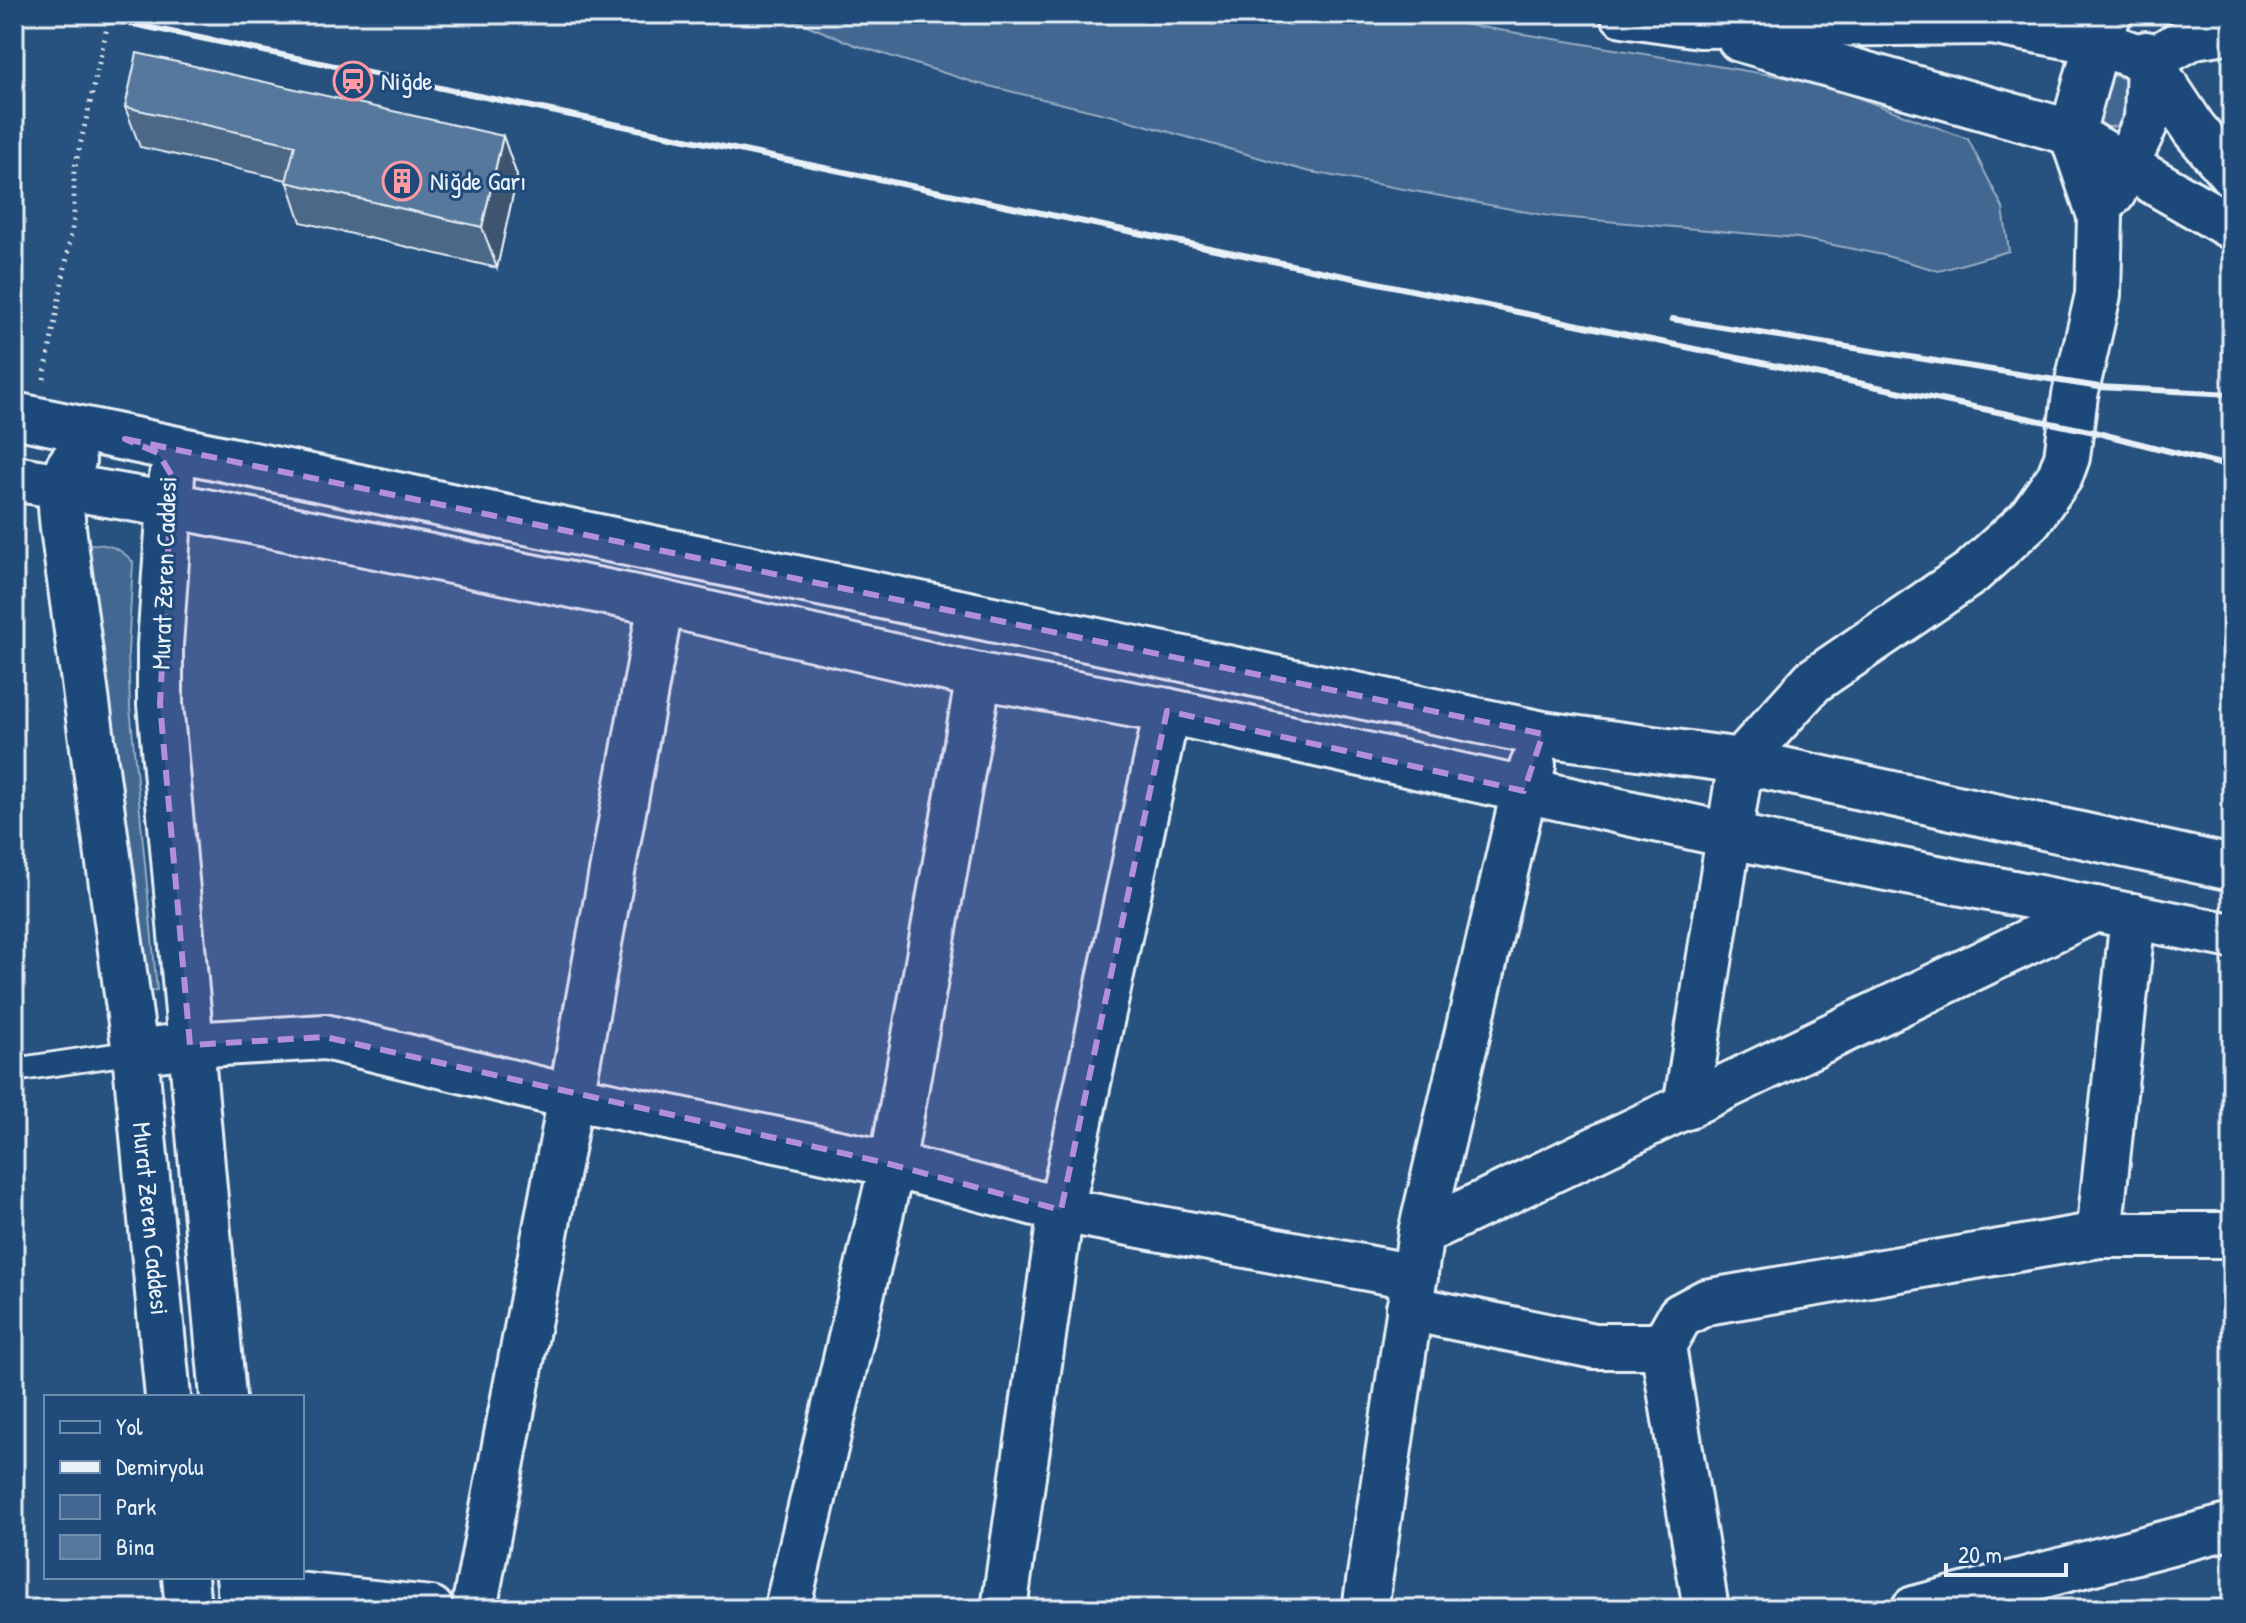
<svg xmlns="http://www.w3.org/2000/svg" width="2246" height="1623" font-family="'Patrick Hand',sans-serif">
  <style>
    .green { fill: #436891; stroke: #96acc4; stroke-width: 2 }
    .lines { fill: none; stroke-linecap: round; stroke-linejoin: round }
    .lane-casing { stroke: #e8f1f8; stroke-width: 28 }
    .street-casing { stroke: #e8f1f8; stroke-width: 50 }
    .secondary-casing { stroke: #e8f1f8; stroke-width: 50 }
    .path { stroke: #e8f1f8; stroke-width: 5; stroke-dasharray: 2 6; stroke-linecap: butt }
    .lane { stroke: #1f4a7a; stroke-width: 22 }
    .street { stroke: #1f4a7a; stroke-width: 44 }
    .secondary { stroke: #1f4a7a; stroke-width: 44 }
    .rail { stroke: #e8f1f8; stroke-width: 6 }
    .path-bridge { stroke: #e8f1f8; stroke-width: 5; stroke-dasharray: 2 6; stroke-linecap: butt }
    .wall { fill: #4b6787; stroke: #e8f1f8; stroke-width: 2 }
    .shaded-wall { fill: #3d546e; stroke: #e8f1f8; stroke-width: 2 }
    .building { fill: #57789d; stroke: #e8f1f8; stroke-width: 2 }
    .marked { fill: #b28edc; fill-opacity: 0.2; stroke: #b28edc; stroke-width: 6; stroke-dasharray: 16 10; stroke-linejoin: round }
    .labels { text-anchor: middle; stroke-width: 6; stroke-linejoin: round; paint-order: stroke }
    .poi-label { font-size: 26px; fill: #e8f1f8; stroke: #1f4a7a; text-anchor: start }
    .street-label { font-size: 26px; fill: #e8f1f8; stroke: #1f4a7a }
  </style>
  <rect width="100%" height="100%" fill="#27517f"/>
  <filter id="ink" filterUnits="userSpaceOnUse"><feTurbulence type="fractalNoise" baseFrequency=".0125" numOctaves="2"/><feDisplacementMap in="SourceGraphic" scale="16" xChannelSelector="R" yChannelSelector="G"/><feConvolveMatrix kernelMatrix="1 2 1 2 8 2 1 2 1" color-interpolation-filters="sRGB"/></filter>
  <g filter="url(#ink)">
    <!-- green -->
    <path class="green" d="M780,14H1403L1819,83L1968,139L2003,208L2009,251L1939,271L1883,255L1798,238L1549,216L1306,171L1113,116L976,83L855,45Z
      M2109,76H2118L2133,83L2124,126L2107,127L2093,117Z
      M89,544C109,544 119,547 133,562L128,652L130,707L157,990L147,991L87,548Z"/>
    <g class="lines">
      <!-- lane casing -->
      <g class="lane-casing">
        <path id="lane" d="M14,1070L135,1052"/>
      </g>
      <!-- street casing -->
      <g class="street-casing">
        <path id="street" d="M135,1052L190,1045L325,1037L571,1097L882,1162L1061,1210L1415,1277
          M1686,1107L1741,761
          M1421,1233L2096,909
          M2099,1235L2133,916
          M1409,1308L1594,1346H1663
          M240,1589L431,1609
          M474,1609L571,1097L661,603
          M787,1609L892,1165L979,676
          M1004,1609L1061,1210L1167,711
          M1706,1609L1663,1346L1680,1316L1706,1302L2099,1235H2232
          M1914,1609L2232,1526"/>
      </g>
      <!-- secondary casing -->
      <g class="secondary-casing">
        <g id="secondary">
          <path d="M1623,14L1700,25L1992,22L2097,42L2149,61L2194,129L2232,174"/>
          <path d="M1740,39L2066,131L2232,227"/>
          <path d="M2149,61L2194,36L2232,30"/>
          <path d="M2113,193L2147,120L2149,61L2146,54"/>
          <path d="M14,415L1543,734L1741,761L2232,868"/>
          <path id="s1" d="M73,461C53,484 63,522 66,551L135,1052L168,1397"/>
          <path d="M172,476L160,645V704L223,1397"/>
          <path d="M14,478L171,505L661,603L979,676L1167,711L1800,851L2232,936"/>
          <path d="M1741,761L1813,681L1971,573L2029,520L2060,476L2067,457L2075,395L2098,295L2100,216L2072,134L2097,42L2109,14"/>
          <path d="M185,1577L188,1609"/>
          <path d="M239,1577L243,1609"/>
          <path d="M1365,1609L1421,1233L1524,791L1533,765"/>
        </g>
      </g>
      <!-- path -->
      <path class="path" d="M44,379L74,219V171L90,103"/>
      <!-- lane -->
      <use href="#lane" class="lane"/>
      <!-- street -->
      <use href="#street" class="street"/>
      <!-- secondary -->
      <use href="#secondary" class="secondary"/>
      <!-- rail -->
      <path class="rail" d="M85,14L2094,432L2232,467
        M1672,319L2099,387L2232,394"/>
      <!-- path-bridge -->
      <path class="path-bridge" d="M90,103L110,14"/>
    </g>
    <!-- wall -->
    <path class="wall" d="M125,107L503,136L517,176L497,268L301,222L287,180L140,147Z"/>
    <!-- shaded-wall -->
    <path class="shaded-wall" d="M503,136L517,176L497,268L482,227Z"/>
    <!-- building -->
    <path class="building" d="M137,53L503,136L482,227L286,182L295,145L125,107Z"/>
  </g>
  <!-- marked area -->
  <path class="marked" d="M125,439L1543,734L1524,791L1167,711L1061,1210L882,1162L325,1037L190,1045L160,704L172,476L158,453Z"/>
  <!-- icons -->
  <defs>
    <g id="station-ring" transform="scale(2)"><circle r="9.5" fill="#1f4a7a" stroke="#ff9aa2" stroke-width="1.5"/><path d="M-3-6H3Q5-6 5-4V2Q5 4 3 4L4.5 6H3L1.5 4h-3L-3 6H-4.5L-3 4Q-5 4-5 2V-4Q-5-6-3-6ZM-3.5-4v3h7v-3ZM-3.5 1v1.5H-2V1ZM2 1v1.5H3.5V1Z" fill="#ff9aa2"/></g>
    <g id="building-ring" transform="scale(2)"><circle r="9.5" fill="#1f4a7a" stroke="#ff9aa2" stroke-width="1.5"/><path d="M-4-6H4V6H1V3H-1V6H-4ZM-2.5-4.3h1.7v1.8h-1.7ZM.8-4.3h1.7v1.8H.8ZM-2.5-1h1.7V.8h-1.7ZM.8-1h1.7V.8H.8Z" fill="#ff9aa2"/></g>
  </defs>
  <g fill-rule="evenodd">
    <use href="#station-ring" x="353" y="81"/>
    <use href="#building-ring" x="402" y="181"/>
  </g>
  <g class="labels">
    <!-- poi labels -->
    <g class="poi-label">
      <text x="381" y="90">Niğde</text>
      <text x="430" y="190">Niğde Garı</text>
    </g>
    <!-- street labels -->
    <g class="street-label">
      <text transform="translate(164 573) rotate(-88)" y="9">Murat Zeren Caddesi</text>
      <text dy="9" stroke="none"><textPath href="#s1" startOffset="766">Murat Zeren Caddesi</textPath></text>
    </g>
  </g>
  <!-- margin -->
  <rect width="2246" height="1623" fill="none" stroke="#1f4a7a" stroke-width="48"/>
  <rect x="24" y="24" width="2198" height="1575" fill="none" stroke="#e8f1f8" stroke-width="3" filter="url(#ink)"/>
  <!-- legend -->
  <rect x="44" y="1395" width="260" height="184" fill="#1f4a7a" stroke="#6f8dac" stroke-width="2"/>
  <rect x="60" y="1421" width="40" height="12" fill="#1f4a7a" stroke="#6f8dac" stroke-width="2"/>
  <text x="116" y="1435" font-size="24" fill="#e8f1f8">Yol</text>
  <rect x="60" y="1461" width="40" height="12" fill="#e8f1f8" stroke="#6f8dac" stroke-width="2"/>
  <text x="116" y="1475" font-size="24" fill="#e8f1f8">Demiryolu</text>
  <rect x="60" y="1495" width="40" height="24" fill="#436891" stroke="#6f8dac" stroke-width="2"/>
  <text x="116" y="1515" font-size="24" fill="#e8f1f8">Park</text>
  <rect x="60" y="1535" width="40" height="24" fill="#57789d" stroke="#6f8dac" stroke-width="2"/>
  <text x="116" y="1555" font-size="24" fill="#e8f1f8">Bina</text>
  <!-- scale -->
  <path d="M1946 1563v12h120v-12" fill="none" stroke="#e8f1f8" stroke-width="4"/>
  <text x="1958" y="1563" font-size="24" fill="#e8f1f8" stroke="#1f4a7a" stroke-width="6" paint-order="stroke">20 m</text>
</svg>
